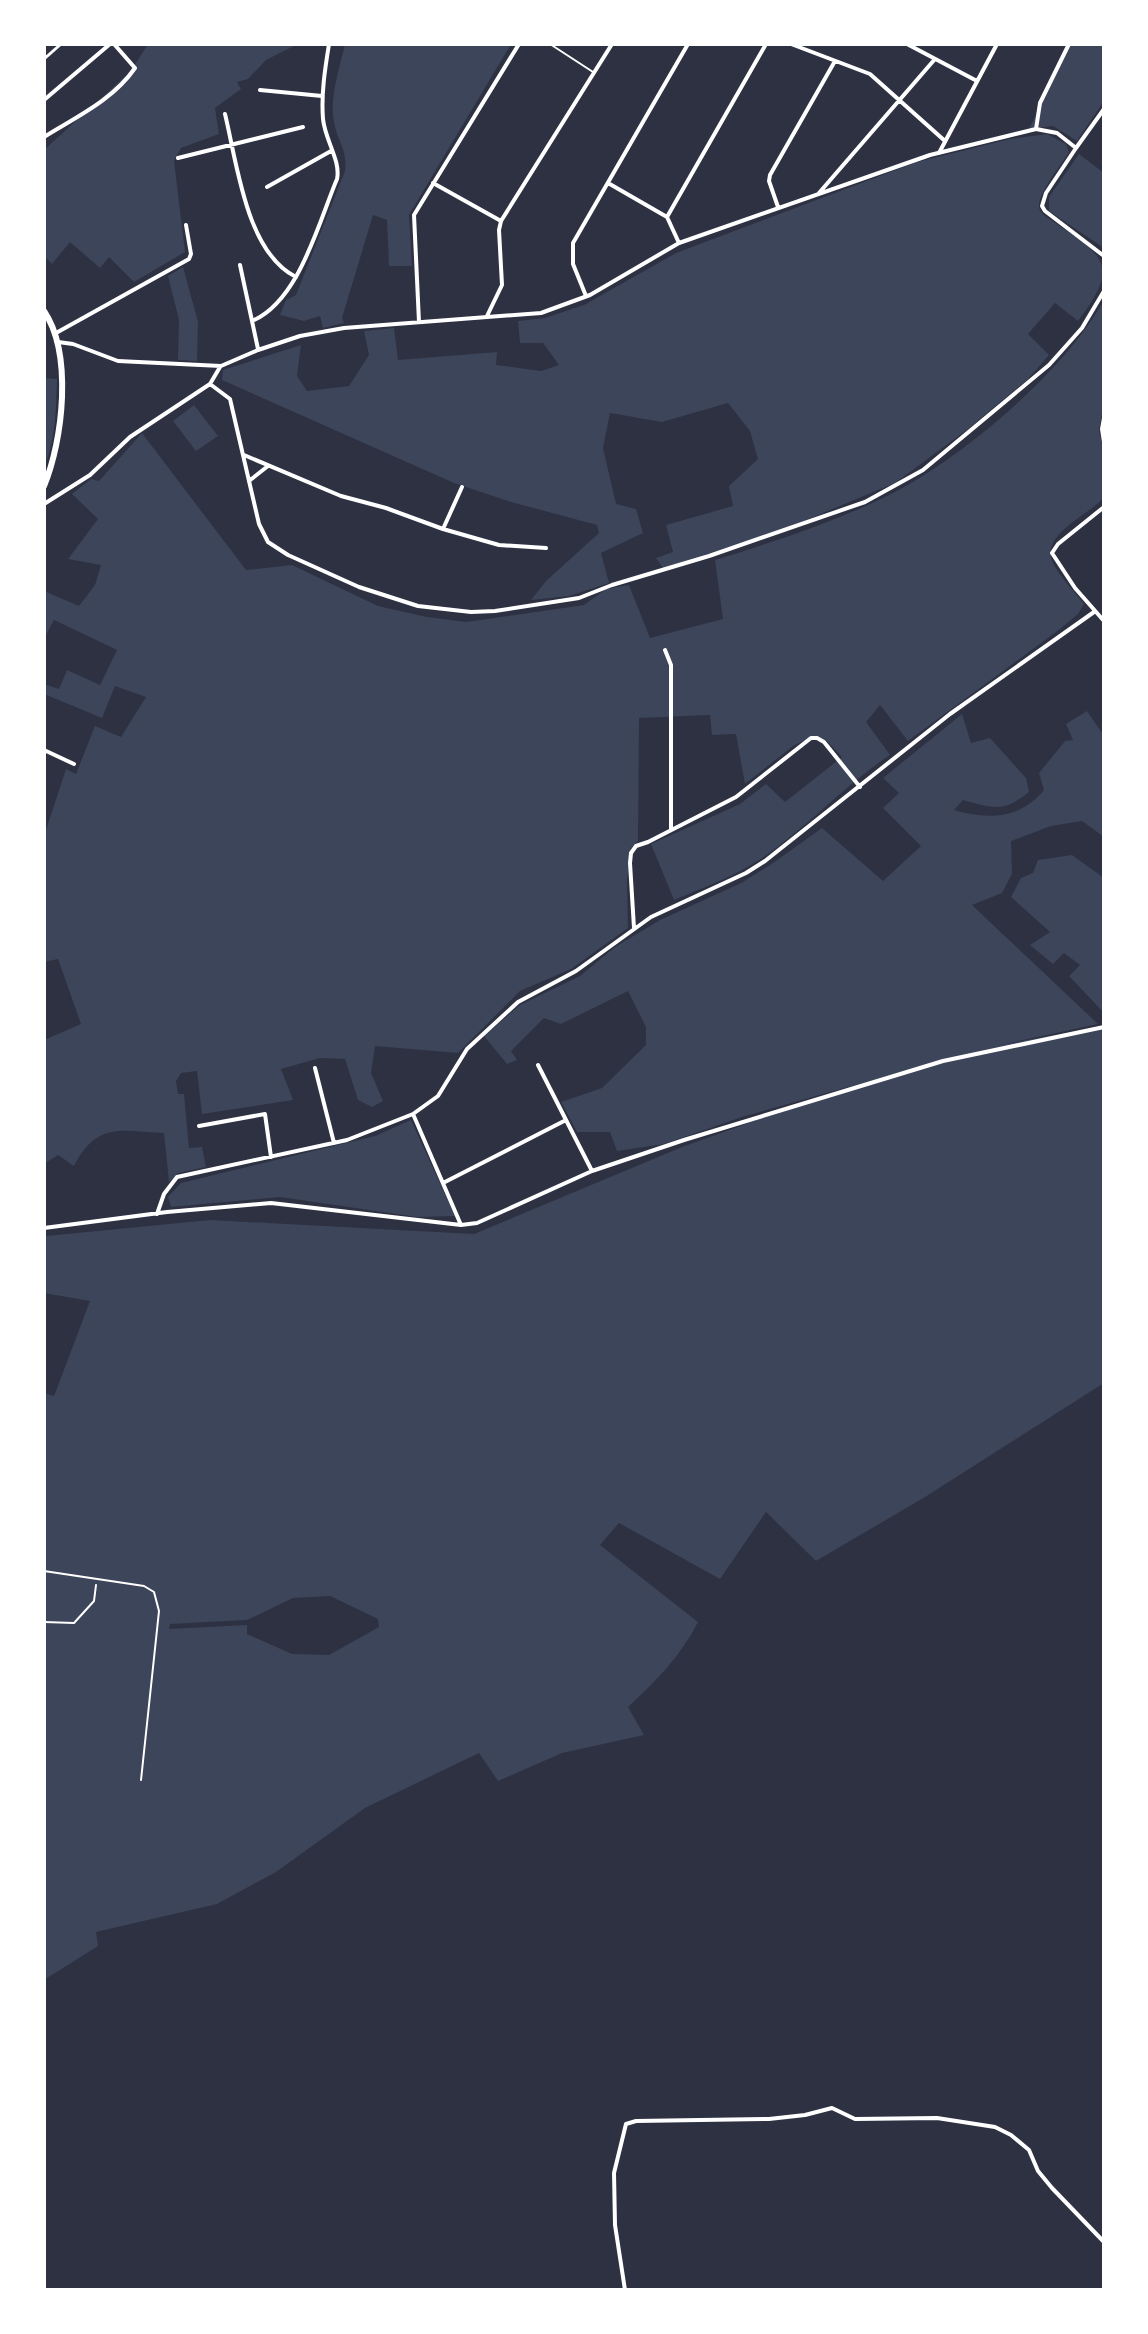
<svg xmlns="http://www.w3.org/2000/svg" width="1148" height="2334" font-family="'Exo 2',sans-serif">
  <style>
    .green { fill: #3c4559; fill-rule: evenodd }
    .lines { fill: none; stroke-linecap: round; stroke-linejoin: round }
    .path { stroke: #fff; stroke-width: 2 }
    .service { stroke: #fff; stroke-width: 2 }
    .pedestrian { stroke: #fff; stroke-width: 3 }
    .minor { stroke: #fff; stroke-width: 4 }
    .primary { stroke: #fff; stroke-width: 6 }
  </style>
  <rect width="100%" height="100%" fill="#2d3142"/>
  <!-- green -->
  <path class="green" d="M148,44H298L266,60L248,79L237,82L241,89L215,108L219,134L181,148L174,161L185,252L134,282L109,257L100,268L70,242L52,264L44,256V224L47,221L44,219V150L131,71Z
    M345,44H511L409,215L412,266H389L387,220L373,215L342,318L344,323L323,328L320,316L304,321L280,315L286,300L296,295L345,171C347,150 340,146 335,127C328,100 339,71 345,44Z
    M1071,44H1104V101L1077,141L1053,126L1029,129Z
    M1047,134L1066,144L1069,152C1062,164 1038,193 1039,207C1040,213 1046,217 1051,220C1103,256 1122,263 1078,321L1055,303L1028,334L1049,355L1028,379L968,429L895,483L787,528L663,568L656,558L673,552L666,525L733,506L729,486L758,459L750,431L728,403L662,422L610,413L603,448L616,504L636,509L643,533L601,553L609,583L569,596L531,600L546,581L599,533L597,525L511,502L454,483L222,380L223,370L301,345L297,376L307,391L349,386L369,355L364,331L394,328L398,360L497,352L496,365L541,371L559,365L543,343H520L518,321L545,318L584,305L676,253L917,162L1010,139Z
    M1079,154L1104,173V248L1049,211V197Z
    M183,267L198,322L197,361L178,360L179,320L168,276Z
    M1104,301V401L1099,431L1104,452V497C1089,516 1040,533 1053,563C1060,577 1074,591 1084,604L1078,614L1060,629L908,741L880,705L866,722L890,755C843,786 806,829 759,860C733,877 703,888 674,900L651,844L740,804L766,784L785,802L842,757L826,740L814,736L793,746L745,784L736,734L712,735L710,715L639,718L638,841L630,849L627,882L628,928L571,969L520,991L458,1053L375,1046L371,1073L383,1101L372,1107L358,1100L345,1059L320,1058L281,1069L293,1100L202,1114L197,1071L181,1073L176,1081L178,1094H184L189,1148L202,1147L206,1167L178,1173L169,1182L164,1133C122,1131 97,1121 74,1166L58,1155L44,1164V1040L81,1024L58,959L44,962V836L66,769L76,774L95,726L121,737L146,697L115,686L102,718L44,694V684L59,689L67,670L100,685L117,650L54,620L46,635L44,634V591L79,606L95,585L101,565L68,559L98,519L72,494L91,479L99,481L142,433L246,570L292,565L378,606L427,617L466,622L584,605L606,589L629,585L650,638L723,619L715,560C773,542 832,523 887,496C950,465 1028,400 1072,346C1084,332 1094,316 1104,301Z
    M44,378L57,379C56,409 56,439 44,467Z
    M194,405L218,436L196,451L173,421Z
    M1087,711L1104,736V837L1082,821L1051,826L1011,841L1012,874L1002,893L972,905L1098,1024L1000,1045L1104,1026V1383L925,1497L816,1561L766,1512L720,1579L619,1523L600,1545L698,1622C681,1656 655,1682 628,1707L644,1735L562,1753L498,1781L479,1753L365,1808L276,1872L217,1904L96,1932L98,1946L44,1980V1393L54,1396L90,1301L44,1293L46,1236L210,1220L474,1234L682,1147L855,1085L742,1117L664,1144L617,1151L610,1132H577L561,1102L602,1088L646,1045V1027L628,991L561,1024L544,1018L511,1051L517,1060L507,1064L484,1036L520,1005L580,976L615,947L660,920L741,883L773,863L822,828L883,881L921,846L883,808L899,793L883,778L962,714L971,743L990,738L1026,778L1029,792C1004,812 994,809 963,800L954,810C989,820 1020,819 1044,790L1039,773L1065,741L1073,740L1066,724ZM330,1596L378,1619L379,1627L329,1655L292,1654L247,1634V1625L169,1629L170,1624L247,1620L293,1598Z
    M1072,855L1104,878V1013L1069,976L1080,965L1064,953L1053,964L1030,945L1050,932L1011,897L1021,878L1033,873L1038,860Z
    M411,1120L455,1216L417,1217L280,1197L171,1207L168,1197L181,1183L375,1136Z"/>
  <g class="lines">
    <!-- path -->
    <path class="path" d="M44,1622L74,1623L94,1601L96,1585"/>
    <!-- service -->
    <path class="service" d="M550,44L593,72
      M44,1571L144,1586L154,1592L159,1611L141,1780"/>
    <!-- pedestrian -->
    <path class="pedestrian" d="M44,59L61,44"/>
    <!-- minor -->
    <path class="minor" d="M791,44L870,74L945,141
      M907,44L977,81
      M260,90L322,96
      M44,100L110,44
      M225,114C237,163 246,252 296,277
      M1036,129L1040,103L1069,44
      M44,137C76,117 113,100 135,68L114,44
      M1076,148L1104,109
      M939,153L997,44
      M178,158L303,127
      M433,183L501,221
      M608,183L667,217L679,243
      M267,187L331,151
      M819,193L935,59
      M778,207L769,181L770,175L835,61
      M667,217L766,44
      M240,265L258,349
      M586,296L573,264V243L688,44
      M487,316L502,285L499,230L501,221L612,44
      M252,321C299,301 318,224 337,179C341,161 325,140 323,119C321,94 325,69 329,44
      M419,322L414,215L519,44
      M56,333L189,259L191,254L186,225
      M58,342L73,344L118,361L221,366L258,350L300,336L344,328L541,313L590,295L679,243L930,155L1036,129L1057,133L1076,148L1046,193L1042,206L1045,211L1104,256
      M210,384L230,399L259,524L268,542L288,555L359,587L418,606L471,612L495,611L579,598L612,585L709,556L865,502L923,470L1049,365L1082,328L1104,291
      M1104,418L1102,429L1104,442
      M244,455L341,496L386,508L443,529L499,545L546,548
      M249,481L268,466
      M44,504L90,475L130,437L210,384L220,367
      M1104,507L1058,544L1052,553L1075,588L1104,621
      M443,529L462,487
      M665,650L671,665V829
      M44,750L74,764
      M634,928L630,863L631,853L636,846L648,842L736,797L811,738H817L824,742L860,787
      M538,1065L592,1171
      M315,1068L334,1143
      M413,1114L461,1225
      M199,1126L265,1114L271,1157
      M443,1183L566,1120
      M157,1214L164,1194L177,1177L347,1140L413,1114L438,1096L467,1049L518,1002L576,971L651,917L746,873L765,861L950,714L1094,612
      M44,1228L167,1212L271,1203L461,1225L477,1223L592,1171L684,1140L943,1061L1104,1027
      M625,2290L615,2225L614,2173L626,2124L636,2121L769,2119L805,2115L832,2108L855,2119L937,2118L995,2127L1011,2135L1029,2150L1038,2171L1052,2188L1104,2242"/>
    <!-- primary -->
    <path class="primary" d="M44,311C73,354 63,440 44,486"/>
  </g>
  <!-- border -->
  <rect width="1148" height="2334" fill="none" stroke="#ffffff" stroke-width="92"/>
</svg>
